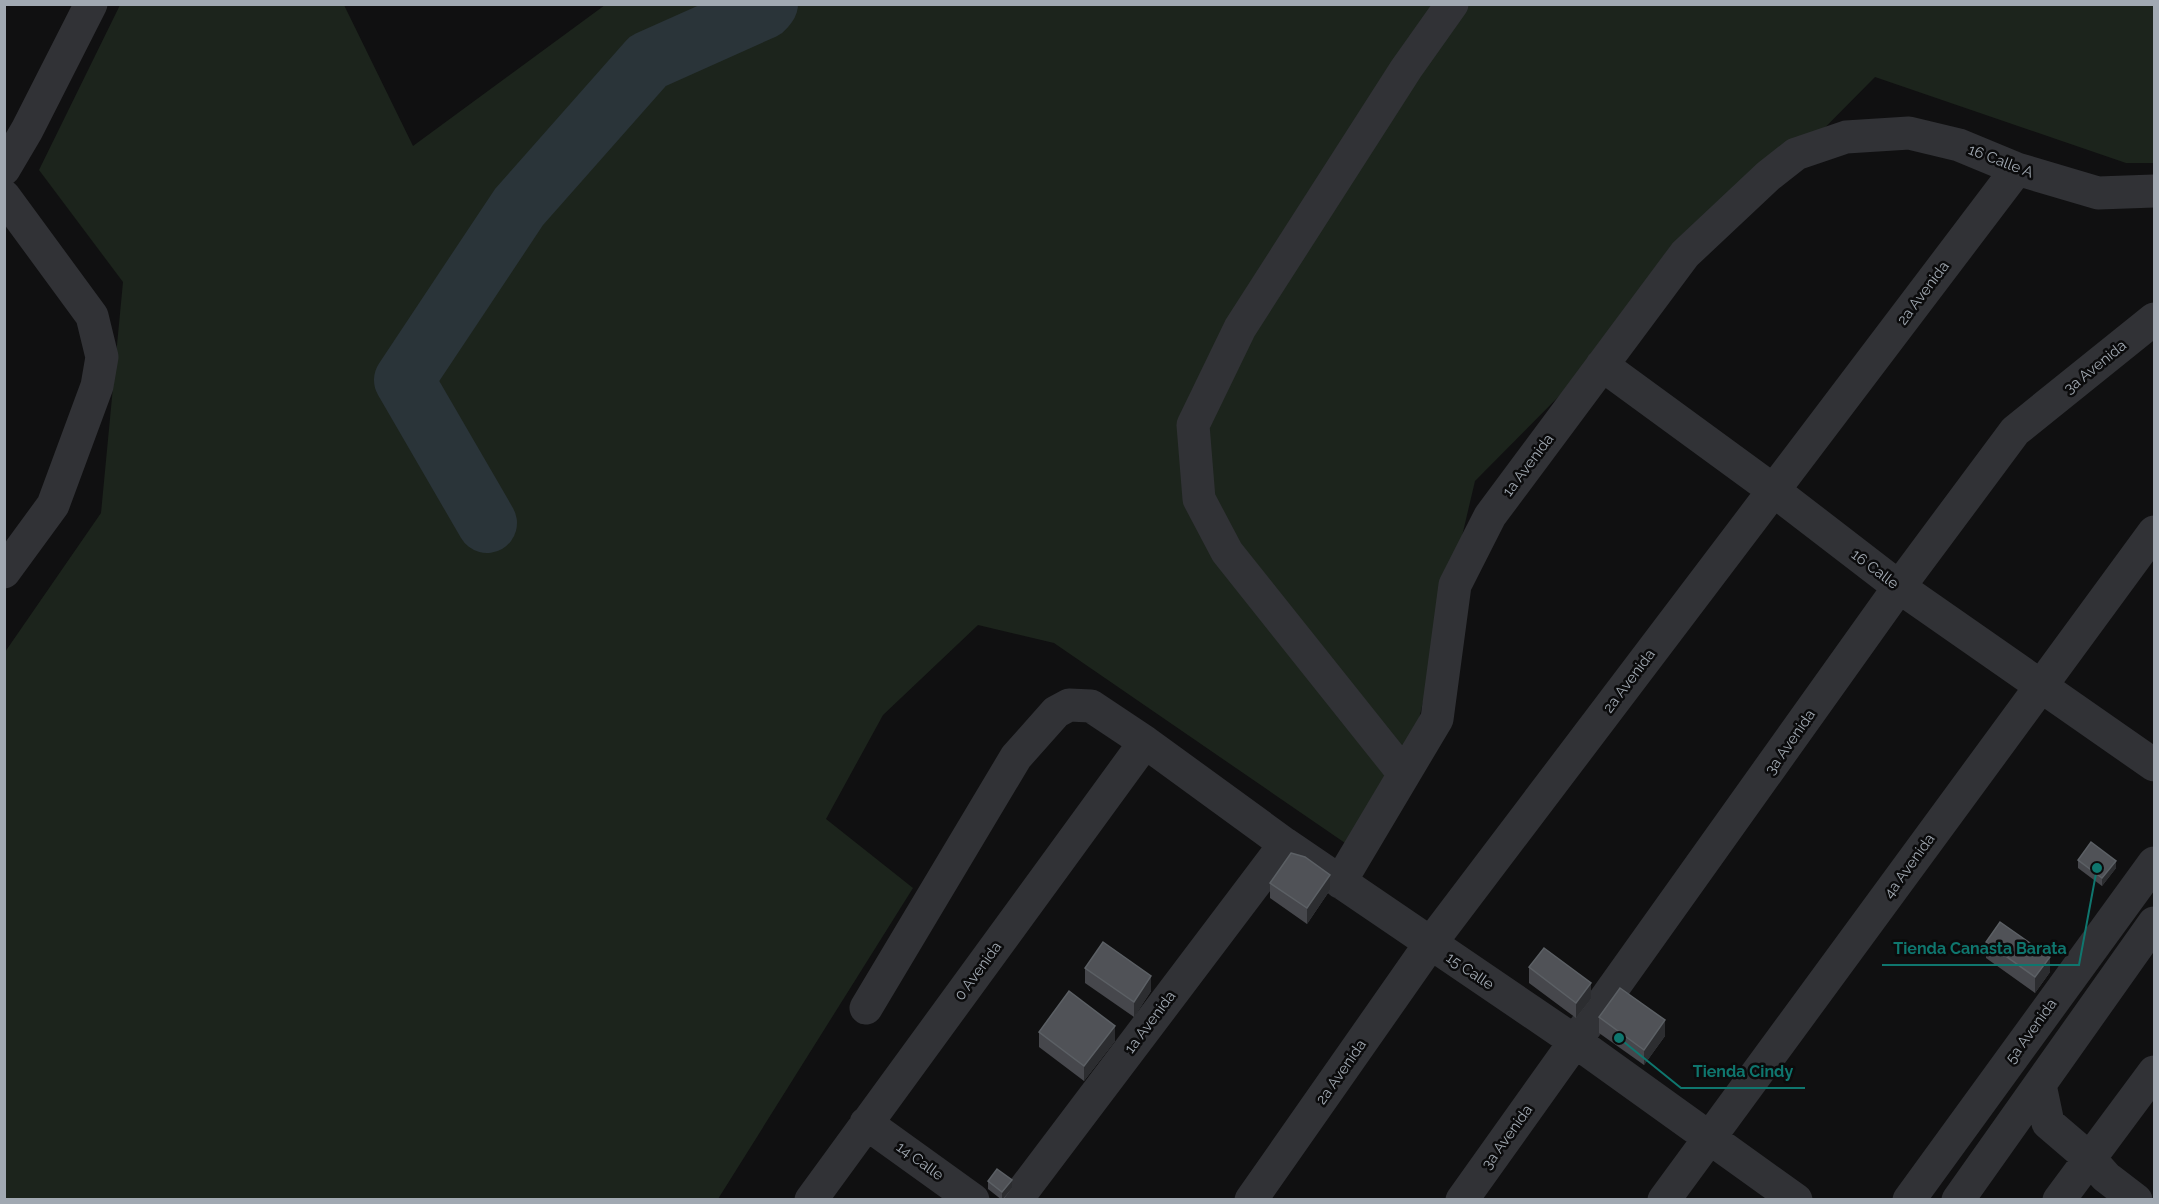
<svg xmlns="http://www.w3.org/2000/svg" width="2159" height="1204" font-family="Raleway,sans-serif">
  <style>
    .green { fill: #1c241c }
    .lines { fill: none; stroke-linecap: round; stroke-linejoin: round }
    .river { stroke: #2a3439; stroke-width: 60 }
    .minor { stroke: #313236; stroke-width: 33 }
    .wall { fill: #46474c }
    .shaded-wall { fill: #2c2d30 }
    .building { fill: #505257; stroke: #5c6065; stroke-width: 1.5 }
    .labels { text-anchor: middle; stroke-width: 5; stroke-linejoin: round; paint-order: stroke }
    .street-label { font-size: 15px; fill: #a1a9b2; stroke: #0b0b0c }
    .leader { fill: none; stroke: #0f766e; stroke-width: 2 }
    .callout-dot { fill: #0f766e; stroke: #0b0b0c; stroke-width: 2 }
    .callout-label { font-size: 16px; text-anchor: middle; font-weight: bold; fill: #0f766e; stroke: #0b0b0c; stroke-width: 5; stroke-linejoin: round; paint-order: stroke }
  </style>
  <rect width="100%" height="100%" fill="#101011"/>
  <!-- green -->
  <path class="green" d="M120,5H344L413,146L605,5H2154V163H2126L1875,77L1475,481L1419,719L1348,845L1054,643L978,625L883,715L826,819L913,888L718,1199L5,1200V652L101,513L123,282L39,170Z"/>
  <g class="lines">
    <!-- river -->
    <path class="river" d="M487,523L404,380L519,207L648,61L764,9L768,4"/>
    <!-- minor -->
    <path class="minor" d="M4,169L27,130L91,4
      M4,196L92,316L102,357L97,386L53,505L4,572
      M1602,365L1773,490L1899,587L2154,765
      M1404,774L1227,552L1199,499L1193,425L1240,328L1406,69L1452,4
      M1340,882L1437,719L1455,585L1490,516L1685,254L1768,176L1796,154L1846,137L1909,133L1959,145L2017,169L2098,193L2154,191
      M866,1008L1016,757L1056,712L1069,705L1091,706L1145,742L1285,844L1576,1042L1796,1200
      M2040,1085L2048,1123L2090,1159L2106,1177L2136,1200
      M866,1123L973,1200
      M811,1200L1145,742
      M1016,1200L1285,844
      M1251,1200L1430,944L2017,169
      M1462,1200L1899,587L2015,431L2154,319
      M1664,1200L2154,532
      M1909,1200L2154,863
      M1958,1200L2154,923
      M2059,1200L2154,1072"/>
  </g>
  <!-- wall -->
  <path class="wall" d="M2078,860L2116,868L2102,886L2078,868Z
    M1270,883L1330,890L1307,924L1270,898Z
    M1986,942L2050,972L2035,993L1986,958Z
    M1529,967L1591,999L1576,1018L1529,983Z
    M1085,968L1151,991L1134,1017L1085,983Z
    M1599,1017L1665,1036L1644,1065L1599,1033Z
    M1039,1032L1115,1041L1084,1081L1039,1047Z
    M988,1181L1012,1188L1003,1200H1002L988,1189Z"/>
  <!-- shaded-wall -->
  <path class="shaded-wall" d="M2116,861V868L2102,886V878Z
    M1330,875V890L1307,924V908Z
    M2050,957V972L2035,993V977Z
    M1151,976V991L1134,1017V1002Z
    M1591,983V999L1576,1018V1003Z
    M1665,1020V1036L1644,1065V1050Z
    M1115,1026V1041L1084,1081V1066Z
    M1012,1180V1188L1002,1200V1192Z"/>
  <!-- building -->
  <path class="building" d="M2091,842L2116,861L2102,878L2078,860Z
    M1291,853L1305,857L1330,875L1307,908L1270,883Z
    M2000,922L2050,957L2035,977L1986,942Z
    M1103,942L1151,976L1134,1002L1085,968Z
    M1544,948L1591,983L1576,1003L1529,967Z
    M1620,988L1665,1020L1644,1050L1599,1017Z
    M1069,991L1115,1026L1084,1066L1039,1032Z
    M997,1169L1012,1180L1002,1192L988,1181Z"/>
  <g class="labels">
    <!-- street labels -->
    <g class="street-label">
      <text transform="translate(2001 161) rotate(21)" y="5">16 Calle A</text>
      <text transform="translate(1923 293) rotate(-53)" y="5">2a Avenida</text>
      <text transform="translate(2095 367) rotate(-39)" y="5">3a Avenida</text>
      <text transform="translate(1528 465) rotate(-53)" y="5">1a Avenida</text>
      <text transform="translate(1875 569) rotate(37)" y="5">16 Calle</text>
      <text transform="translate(1629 681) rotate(-53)" y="5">2a Avenida</text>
      <text transform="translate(1790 742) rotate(-55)" y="5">3a Avenida</text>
      <text transform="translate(1909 866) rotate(-54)" y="5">4a Avenida</text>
      <text transform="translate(978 971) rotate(-54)" y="5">0 Avenida</text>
      <text transform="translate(1470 971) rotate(34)" y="5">15 Calle</text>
      <text transform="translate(1150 1022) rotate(-53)" y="5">1a Avenida</text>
      <text transform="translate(2031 1031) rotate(-54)" y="5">5a Avenida</text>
      <text transform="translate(1341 1072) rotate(-55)" y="5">2a Avenida</text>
      <text transform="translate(1507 1137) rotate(-54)" y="5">3a Avenida</text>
      <text transform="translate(920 1161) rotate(36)" y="5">14 Calle</text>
    </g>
  </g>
  <!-- callouts -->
  <path class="leader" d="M2097 868L2079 965H1882M1619 1038L1681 1088H1805"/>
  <g class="callout-dot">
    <circle cx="2097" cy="868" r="6"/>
    <circle cx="1619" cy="1038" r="6"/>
  </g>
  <g class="callout-label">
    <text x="1980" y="954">Tienda Canasta Barata</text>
    <text x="1743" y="1077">Tienda Cindy</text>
  </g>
  <!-- border -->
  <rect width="2159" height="1204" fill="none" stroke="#a1a9b2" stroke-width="12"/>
</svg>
